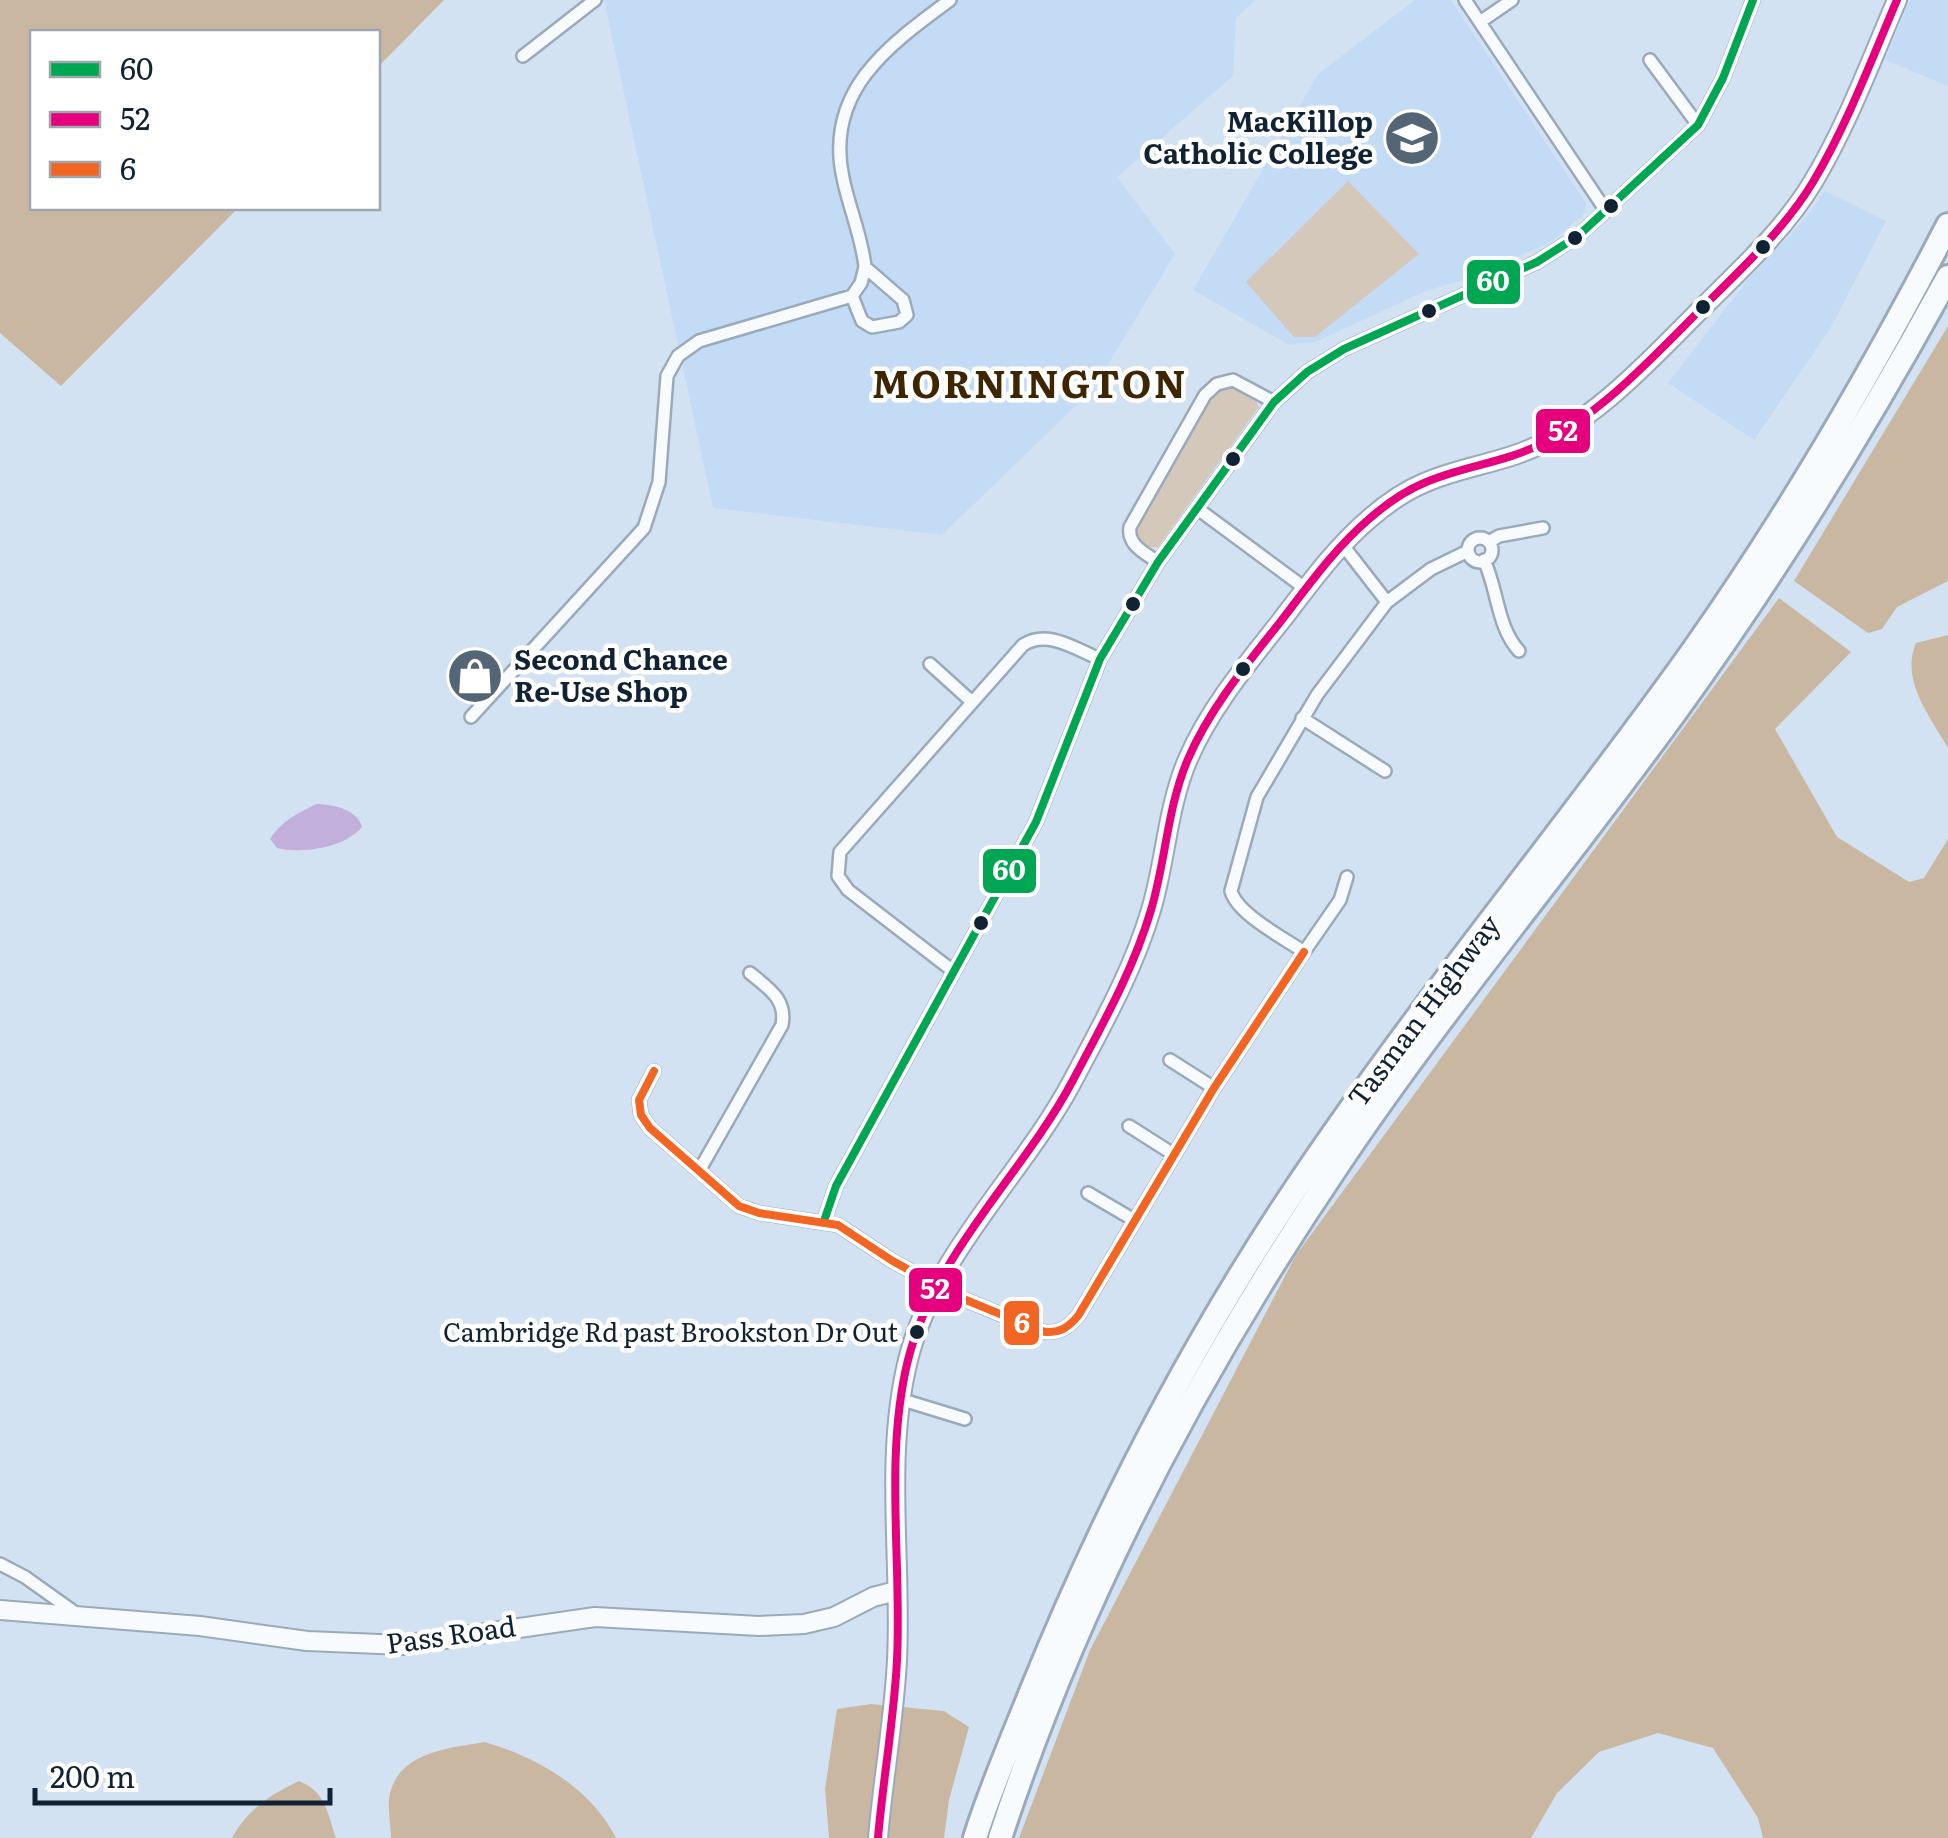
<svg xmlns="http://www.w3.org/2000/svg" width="1948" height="1838" font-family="Literata,serif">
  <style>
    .built { fill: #c4dbf5 }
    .green { fill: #d4c8ba }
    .forest { fill: #c9b7a1 }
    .water { fill: #c2afdc }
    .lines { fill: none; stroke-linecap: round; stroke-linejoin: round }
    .street-casing { stroke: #9baaba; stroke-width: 16 }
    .secondary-casing { stroke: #9baaba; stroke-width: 22 }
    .highway-casing { stroke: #9baaba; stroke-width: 28 }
    .street { stroke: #f8fbfd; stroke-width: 11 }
    .secondary { stroke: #f8fbfd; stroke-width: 18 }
    .highway { stroke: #f8fbfd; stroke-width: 22 }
    .bus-1-casing { stroke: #fff; stroke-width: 15 }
    .bus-2-casing { stroke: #fff; stroke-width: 15 }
    .bus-3-casing { stroke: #fff; stroke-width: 15 }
    .bus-1 { stroke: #00a651; stroke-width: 8 }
    .bus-2 { stroke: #e5007d; stroke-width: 8 }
    .bus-3 { stroke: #f26522; stroke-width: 8 }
    .bus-dot { fill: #102234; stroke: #fff; stroke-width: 4 }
    .labels { text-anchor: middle; stroke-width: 9; stroke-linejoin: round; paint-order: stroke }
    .bus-label { font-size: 26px; fill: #102234; stroke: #fff; text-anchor: end }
    .poi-label { font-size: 28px; font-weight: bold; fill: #102234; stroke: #fff; text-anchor: end }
    .street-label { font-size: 28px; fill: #102234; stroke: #fff }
    .district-label { font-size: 38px; font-weight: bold; letter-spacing: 2.5px; fill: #3f2603; stroke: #fff }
    .line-badge { stroke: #fff; stroke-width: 4 }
    .badge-label { font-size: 28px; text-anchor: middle; font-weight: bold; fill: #fff }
  </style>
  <rect width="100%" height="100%" fill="#d3e2f2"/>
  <!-- built -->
  <path class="built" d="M604,0H1255L1236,18L1233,76L1117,177L1175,254L1093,389L942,535L713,508Z
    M1415,0H1451L1586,203L1585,213L1551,242L1463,280L1426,291L1315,342L1289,345L1193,290L1318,74Z
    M1910,0H1948V86L1885,60Z
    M1825,191L1886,221L1830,329L1754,440L1668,383L1750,277L1803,221Z"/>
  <!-- green -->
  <path class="green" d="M1348,181L1419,254L1315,337H1294L1246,282Z
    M1231,386L1253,395L1259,407L1158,547H1149L1137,539L1136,527L1208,401L1222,388Z"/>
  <!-- forest -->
  <path class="forest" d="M0,0H444L378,67V32H32V208H238L61,386L0,333Z
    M1948,326V581L1897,607L1882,629L1868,633L1794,581Z
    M1779,598L1851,652L1775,729L1837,837L1909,882L1924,878L1948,839V1838H1763L1758,1818L1713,1748L1658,1733L1599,1752L1557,1793L1531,1838H1019L1090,1650L1296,1255Z
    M1948,635V748C1930,716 1900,680 1916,643Z
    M871,1704L944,1711L969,1727L949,1800L944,1838H829L825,1789L837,1709Z
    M485,1742C537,1757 591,1788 616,1838H391C391,1824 386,1803 391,1790C403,1751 451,1748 485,1742Z
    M299,1781C326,1792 327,1812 336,1838H232C248,1809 270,1795 299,1781Z"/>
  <!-- water -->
  <path class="water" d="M316,804C333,804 358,810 362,827C345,848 302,854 277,848L270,839C280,822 298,813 316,804Z"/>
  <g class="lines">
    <!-- street casing -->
    <g class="street-casing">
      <path id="street" d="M1465,0L1606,211
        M1480,22L1512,0
        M523,56L595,0
        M1650,60L1698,125
        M852,296L861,283L865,267C862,237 849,208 843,178C824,91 889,45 950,0
        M852,296L862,321L872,327L899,322L907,315L903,300L865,267
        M1198,509L1306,589
        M1468 550a12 12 0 1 1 24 0a12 12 0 1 1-24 0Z
        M1489,542L1499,536L1543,528
        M1342,544L1387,602
        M1484,560C1498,590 1497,627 1519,651
        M1158,562C1145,553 1127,545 1130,527L1205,395L1217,384L1233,380L1274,402
        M930,664L972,702
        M471,717L644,528L659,482L667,376L678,356L699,341L852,296
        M1302,718L1385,771
        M1347,877L1340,900L1304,952C1284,938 1237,914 1231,891L1257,797L1317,695L1387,602L1431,569L1468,551
        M953,971L848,890L838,876L840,852L1023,645C1048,629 1075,649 1100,659
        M1170,1060L1214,1088
        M654,1071L639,1100L641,1115L650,1128L739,1206L759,1213L838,1225L891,1260L954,1295L1041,1331C1057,1335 1068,1328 1078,1316L1214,1088L1304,952
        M1129,1126L1173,1154
        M699,1171L782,1025C787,999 768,988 750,973
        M1088,1193L1134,1220
        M824,1221L836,1186L1036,822L1100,659L1158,562L1274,402L1307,372L1344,349L1537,262L1578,236L1698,125L1723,78L1753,0
        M903,1400L965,1419
        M0,1564L25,1577L77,1614"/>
    </g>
    <!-- secondary casing -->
    <g class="secondary-casing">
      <path id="secondary" d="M0,1610L200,1626L307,1641L403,1645L595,1617L759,1626L804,1624L834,1617L873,1597L896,1591
        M878,1838C883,1779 894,1720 897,1660C902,1562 884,1457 908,1360C935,1252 1021,1177 1072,1082C1101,1027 1133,971 1151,910C1166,860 1167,808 1188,759C1210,708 1247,664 1281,621C1308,586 1335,548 1369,519C1385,505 1405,491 1424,483C1462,466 1504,463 1541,444C1603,412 1653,357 1702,308C1741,269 1784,230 1813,182C1847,125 1871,61 1897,0"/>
    </g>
    <!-- highway casing -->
    <g class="highway-casing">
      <path id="highway" d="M975,1838C991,1787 1013,1737 1033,1687C1108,1503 1202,1324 1315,1160C1435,985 1571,822 1694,649C1789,514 1872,372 1948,225
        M1000,1838C1078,1600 1198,1372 1338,1165C1444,1007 1568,861 1679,707C1778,570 1867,425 1948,277"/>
    </g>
    <!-- street -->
    <use href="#street" class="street"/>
    <!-- secondary -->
    <use href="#secondary" class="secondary"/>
    <!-- highway -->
    <use href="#highway" class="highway"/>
    <!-- bus-1 casing -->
    <g class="bus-1-casing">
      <path id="bus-1" d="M824,1221L836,1186L1036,822L1100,659L1158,562L1274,402L1307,372L1344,349L1537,262L1578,236L1698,125L1723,78L1753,0"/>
    </g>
    <!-- bus-2 casing -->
    <g class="bus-2-casing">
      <path id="bus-2" d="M878,1838C883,1779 894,1720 897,1660C902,1562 884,1457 908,1360C935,1252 1021,1177 1072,1082C1101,1027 1133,971 1151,910C1166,860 1167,808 1188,759C1210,708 1247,664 1281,621C1308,586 1335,548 1369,519C1385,505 1405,491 1424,483C1462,466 1504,463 1541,444C1603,412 1653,357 1702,308C1741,269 1784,230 1813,182C1847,125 1871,61 1897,0"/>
    </g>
    <!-- bus-3 casing -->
    <g class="bus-3-casing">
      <path id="bus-3" d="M654,1071L639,1100L641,1115L650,1128L739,1206L759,1213L838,1225L891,1260L954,1295L1041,1331C1057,1335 1068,1328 1078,1316L1214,1088L1304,952"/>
    </g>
    <!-- bus-1 -->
    <use href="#bus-1" class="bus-1"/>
    <!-- bus-2 -->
    <use href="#bus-2" class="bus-2"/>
    <!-- bus-3 -->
    <use href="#bus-3" class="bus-3"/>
  </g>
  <!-- icons -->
  <defs>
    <g id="school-disc" transform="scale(2.875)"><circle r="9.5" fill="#546576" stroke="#fff"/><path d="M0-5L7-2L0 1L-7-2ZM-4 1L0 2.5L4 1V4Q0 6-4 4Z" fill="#fff"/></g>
    <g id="shop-disc" transform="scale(2.875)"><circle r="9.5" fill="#546576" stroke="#fff"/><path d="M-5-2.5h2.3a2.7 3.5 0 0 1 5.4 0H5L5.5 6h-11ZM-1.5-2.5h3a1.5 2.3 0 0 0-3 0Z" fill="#fff"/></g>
  </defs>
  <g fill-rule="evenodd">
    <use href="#school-disc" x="1412" y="138"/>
    <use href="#shop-disc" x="475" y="676"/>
  </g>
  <!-- markers -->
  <g class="bus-dot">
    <circle cx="1611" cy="206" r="9"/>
    <circle cx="1575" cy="238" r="9"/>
    <circle cx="1763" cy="247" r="9"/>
    <circle cx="1703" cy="307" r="9"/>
    <circle cx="1429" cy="311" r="9"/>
    <circle cx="1233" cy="459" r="9"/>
    <circle cx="1133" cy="604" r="9"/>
    <circle cx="1243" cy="669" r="9"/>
    <circle cx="981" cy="923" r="9"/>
    <circle cx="917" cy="1332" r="9"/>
  </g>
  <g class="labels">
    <!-- bus labels -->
    <g class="bus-label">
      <text x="898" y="1342">Cambridge Rd past Brookston Dr Out</text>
    </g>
    <!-- poi labels -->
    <g class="poi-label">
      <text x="1373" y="132">MacKillop<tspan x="1373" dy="32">Catholic College</tspan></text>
      <text x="514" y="670" text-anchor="start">Second Chance<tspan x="514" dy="32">Re-Use Shop</tspan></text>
    </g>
    <!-- street labels -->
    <g class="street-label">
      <text transform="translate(1424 1011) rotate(-53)" y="10">Tasman Highway</text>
      <text transform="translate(451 1635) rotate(-8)" y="10">Pass Road</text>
    </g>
    <!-- district labels -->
    <g class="district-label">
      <text x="1030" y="398">MORNINGTON</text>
    </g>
  </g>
  <g class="line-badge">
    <rect x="1465" y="258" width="57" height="48" rx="10" fill="#00a651"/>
    <rect x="1534" y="407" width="58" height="48" rx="10" fill="#e5007d"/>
    <rect x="981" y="847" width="57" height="48" rx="10" fill="#00a651"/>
    <rect x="907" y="1266" width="57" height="48" rx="10" fill="#e5007d"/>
    <rect x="1002" y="1299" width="39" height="48" rx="10" fill="#f26522"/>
  </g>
  <g class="badge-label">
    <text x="1493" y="291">60</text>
    <text x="1563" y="441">52</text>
    <text x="1009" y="880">60</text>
    <text x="935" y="1299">52</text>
    <text x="1022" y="1333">6</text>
  </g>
  <!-- legend -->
  <rect x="30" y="30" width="350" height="180" fill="#ffffff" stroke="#9fa7ae" stroke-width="2.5"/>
  <rect x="50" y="62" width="50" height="15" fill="#00a651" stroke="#9fa7ae" stroke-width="2.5"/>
  <text x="120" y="80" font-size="30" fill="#102234">60</text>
  <rect x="50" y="112" width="50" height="15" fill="#e5007d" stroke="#9fa7ae" stroke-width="2.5"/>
  <text x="120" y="130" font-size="30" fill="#102234">52</text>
  <rect x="50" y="162" width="50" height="15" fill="#f26522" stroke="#9fa7ae" stroke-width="2.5"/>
  <text x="120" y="180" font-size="30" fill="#102234">6</text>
  <!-- scale -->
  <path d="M35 1788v15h295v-15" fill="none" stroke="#102234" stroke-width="5"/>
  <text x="50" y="1788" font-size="30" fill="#102234" stroke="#ffffff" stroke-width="8" paint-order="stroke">200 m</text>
</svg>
